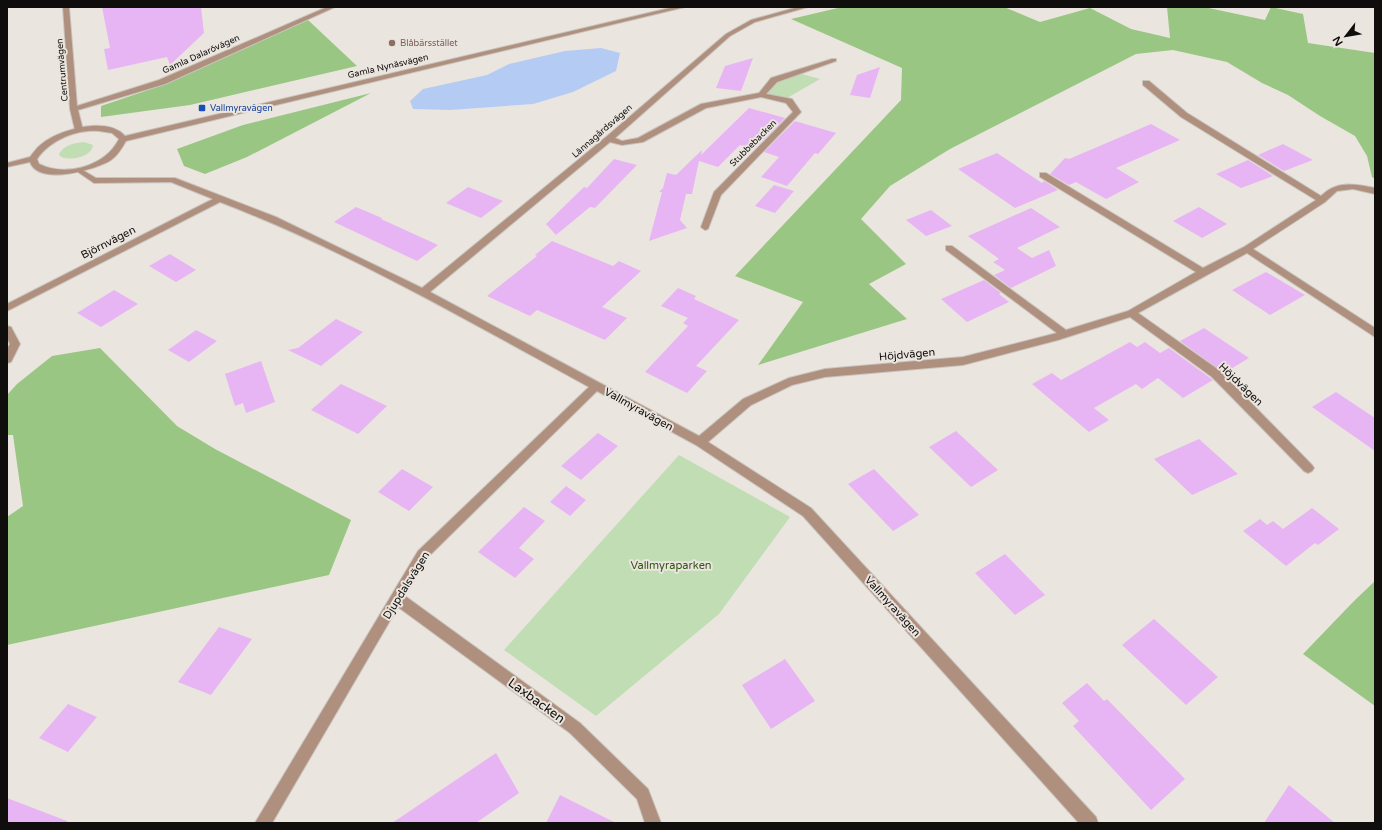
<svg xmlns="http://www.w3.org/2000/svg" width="1382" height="830" font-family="'Varela Round',sans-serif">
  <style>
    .green { fill: #c0ddb3 }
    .forest { fill: #9ac683 }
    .water { fill: #b4ccf4 }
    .building { fill: #e8b5f4 }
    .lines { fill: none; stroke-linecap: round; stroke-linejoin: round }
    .minor-casing { stroke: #c8c3bd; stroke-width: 2 }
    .tertiary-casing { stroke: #c8c3bd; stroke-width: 2 }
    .minor { fill: #af8f7d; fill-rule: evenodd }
    .tertiary { fill: #af8f7d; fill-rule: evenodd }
    .education-dot { fill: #8d6e63; stroke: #ebe5df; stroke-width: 1.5 }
    .transit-dot { fill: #1a4fb4; stroke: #ebe5df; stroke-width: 1.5 }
    .labels { text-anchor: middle; stroke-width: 4; stroke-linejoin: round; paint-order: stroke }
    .far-education-label { font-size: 9px; fill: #785e54; stroke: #ebe5df; text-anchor: start }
    .far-street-label { font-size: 9px; fill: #100e0c; stroke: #ebe5df }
    .far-transit-label { font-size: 9px; fill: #164399; stroke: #ebe5df; text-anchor: start }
    .street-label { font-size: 11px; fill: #100e0c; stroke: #ebe5df }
    .park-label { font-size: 11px; fill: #2f5714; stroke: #ebe5df }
    .near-street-label { font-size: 13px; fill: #100e0c; stroke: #ebe5df }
  </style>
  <rect width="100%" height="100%" fill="#ebe5df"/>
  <!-- green -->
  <path class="green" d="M802,74L820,79L787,98L767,94L778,82Z
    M84,142L93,145C92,157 69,162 60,156L59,154C64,145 74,143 84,142Z
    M679,455L790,517L719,614L596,716L504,650Z"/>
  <!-- forest -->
  <path class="forest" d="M842,7H1004L1040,22L1090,8L1131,29L1170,38L1167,7H1204L1265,20L1271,7L1303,14L1308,43L1375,53V179L1372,177L1367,156L1355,136L1320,116L1288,95L1262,83L1227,62L1173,50L1136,54L950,149L890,186L861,219L906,264L869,284L907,319L758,365L803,302L735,276L901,100L902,68L791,19Z
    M308,20L357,66L190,105L101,117V106L163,85Z
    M371,93L247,157L205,174L184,166L177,149L243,125Z
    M100,348L177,426L215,449L351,520L329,575L7,645V517L23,506L13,435H7V395L17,384L52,356Z
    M1375,581V706L1303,654L1354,601Z"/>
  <!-- water -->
  <path class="water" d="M601,48L620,53L616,71L573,92L533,104L450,110L413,109L410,101L423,89L487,75L509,64L565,51Z"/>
  <!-- building -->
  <path class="building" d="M102,7H201L204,33L170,65L167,57L108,70L104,49L110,48Z
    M753,58L741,91L716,88L725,66Z
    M880,67L870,98L850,95L857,75Z
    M749,108L785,118L754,149L740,145L718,167L699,161L692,194H686L680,220L687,228L649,241L662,192H659L663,188L667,173L676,175L702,150L701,155Z
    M795,121L836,133L818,154L815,153L787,186L761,177L779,157L764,152Z
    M1151,124L1180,140L1116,168L1139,182L1106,199L1076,182L1069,185L1050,174L1065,158L1069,159Z
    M1283,144L1313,160L1284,171L1258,155Z
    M997,153L1042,183L1044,181L1058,190L1015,208L958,169Z
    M614,159L637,165L595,208L590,207L556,235L546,224L584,187L587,188Z
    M1248,160L1273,176L1241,188L1216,174Z
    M774,185L794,191L775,213L755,206Z
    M468,187L503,201L481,218L446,203Z
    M356,207L382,218L381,219L438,245L417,261L334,222Z
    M1199,207L1227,224L1202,238L1173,221Z
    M1031,208L1060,227L1017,248L1032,258L1049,250L1056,266L1011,288L994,275L1005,270L993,262L999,259L968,236Z
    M931,210L952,226L926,236L906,220Z
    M552,241L613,266L619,261L641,271L602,307L627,318L605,340L537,310L530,316L487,296L537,256L535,255Z
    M170,254L196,270L176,282L149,266Z
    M1266,272L1305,295L1270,315L1232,290Z
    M984,280L1001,293L999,294L1009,302L967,322L941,299Z
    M678,288L696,296L694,299L739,320L696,366L707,371L687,393L645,372L688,326L683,323L688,318L661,306Z
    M114,290L138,304L101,327L77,313Z
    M336,319L363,332L321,366L288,350L298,348Z
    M1204,328L1249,358L1224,373L1180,341Z
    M196,330L217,341L189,362L168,350Z
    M1130,342L1137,347L1145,342L1160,353L1169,348L1213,380L1183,398L1158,378L1142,389L1136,384L1094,408L1109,420L1089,432L1032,384L1052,373L1061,380Z
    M261,361L275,402L246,413L243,403L235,406L225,374Z
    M341,384L387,406L358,434L311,410Z
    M1336,392L1375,418V451L1312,407Z
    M956,431L998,470L971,487L929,447Z
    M598,433L618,446L581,480L561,466Z
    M1199,439L1238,474L1192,495L1154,459Z
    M402,469L433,487L409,511L378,492Z
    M874,469L919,515L893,531L848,484Z
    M566,486L586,500L570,516L550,502Z
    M524,507L545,521L519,548L534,559L515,578L478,552Z
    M1312,508L1339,529L1318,545L1315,543L1286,566L1243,531L1260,519L1267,525L1273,521L1283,529Z
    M1005,554L1045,595L1015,615L975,573Z
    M1154,619L1218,677L1186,705L1122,645Z
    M219,627L252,639L211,695L178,682Z
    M785,659L815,701L771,729L742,685Z
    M1087,683L1104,701L1107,699L1185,779L1151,810L1073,726L1079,721L1062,703Z
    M68,704L97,717L68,752L39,738Z
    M496,753L519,793L476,823H392Z
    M1289,785L1335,823H1264Z
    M560,795L616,823H546Z
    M7,798L67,821V823H7Z"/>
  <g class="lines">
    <!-- minor casing -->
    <g class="minor-casing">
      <path id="minor" d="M63,7H69L77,106L159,80L327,7H335L165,84L78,110L83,130L79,132L75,130L70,109Z
        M798,7H808L755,22L730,36L615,138L622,141L638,138L701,104L759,93L771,78L832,59H836V61L777,82L766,94L792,99L801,112L721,195L708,229L705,230L701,227L714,192L793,112L786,103L761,97L706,108L643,142L622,145L610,142L430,292L699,436L743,399L789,378L825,369L963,357L1057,333L946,250V246H952L1066,330L1128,311L1196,272L1040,177V173H1046L1203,268L1244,247L1316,200L1181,117L1143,85V81H1149L1187,113L1321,196C1337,180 1355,184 1375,188V194L1353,189L1337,191L1325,202L1253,249L1375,328V337L1247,253L1138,313L1220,371L1312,465L1314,468L1312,471L1308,473L1304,471L1212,377L1130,317L1058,340L963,365L825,377L792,385L751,405L708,442L811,508L1096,817L1098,823H1079L803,516L696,445L597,391L426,559L405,596L580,723L648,789L661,823H645L637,799L570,733L398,607L272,823H255L418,551L589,387C468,321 348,251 220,202L7,311V304L213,199L171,182L94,183L75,170L79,168L96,178H175L276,217L422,288L606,137L726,34L751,20Z
        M7,326L11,327L20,344L11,362L7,363V349L10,344L7,338Z"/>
    </g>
    <!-- tertiary casing -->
    <g class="tertiary-casing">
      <path id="tertiary" d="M674,7H685L126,141C122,148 118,155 111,160C96,170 38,186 30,162L7,167V163L30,157C34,152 37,147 43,143C61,129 108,116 125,136ZM99,131L112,133L119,139C105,167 65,177 39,164L37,159C50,140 77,129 99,131Z"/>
    </g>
    <!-- minor -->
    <use href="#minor" class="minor"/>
    <!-- tertiary -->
    <use href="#tertiary" class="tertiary"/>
  </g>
  <!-- markers -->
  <circle class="education-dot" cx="392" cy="43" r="4"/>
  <rect class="transit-dot" x="198" y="104" width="8" height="8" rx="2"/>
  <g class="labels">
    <!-- far-education labels -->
    <g class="far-education-label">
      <text x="400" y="46">Blåbärsstället</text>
    </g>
    <!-- far-street labels -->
    <g class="far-street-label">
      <text transform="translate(201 54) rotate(-24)" y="3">Gamla Dalarövägen</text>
      <text transform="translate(388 66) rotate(-13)" y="3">Gamla Nynäsvägen</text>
      <text transform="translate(62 70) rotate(-95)" y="3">Centrumvägen</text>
      <text transform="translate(602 131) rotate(-41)" y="3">Lännagårdsvägen</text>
      <text transform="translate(753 143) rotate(-45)" y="3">Stubbebacken</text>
    </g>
    <!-- far-transit labels -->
    <g class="far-transit-label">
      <text x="210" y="111">Vallmyravägen</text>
    </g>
    <!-- street labels -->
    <g class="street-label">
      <text transform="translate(108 242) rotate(-27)" y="4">Björnvägen</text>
      <text transform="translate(907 354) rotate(-5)" y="4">Höjdvägen</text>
      <text transform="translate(1241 384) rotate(44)" y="4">Höjdvägen</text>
      <text transform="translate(639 409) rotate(29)" y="4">Vallmyravägen</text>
      <text transform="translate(406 585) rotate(-58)" y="4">Djupdalsvägen</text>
      <text transform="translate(893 606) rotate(48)" y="4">Vallmyravägen</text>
    </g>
    <!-- park labels -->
    <g class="park-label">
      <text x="671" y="569">Vallmyraparken</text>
    </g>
    <!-- near-street labels -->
    <g class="near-street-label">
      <text transform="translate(537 700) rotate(36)" y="5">Laxbacken</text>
    </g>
  </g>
  <!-- border -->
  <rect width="1382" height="830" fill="none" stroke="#100e0c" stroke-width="16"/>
  <!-- north arrow -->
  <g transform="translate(1346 36) rotate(239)" stroke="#ebe5df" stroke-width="3" paint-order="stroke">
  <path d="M0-3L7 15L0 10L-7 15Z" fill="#100e0c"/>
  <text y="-6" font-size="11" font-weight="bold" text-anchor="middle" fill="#100e0c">N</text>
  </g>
</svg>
